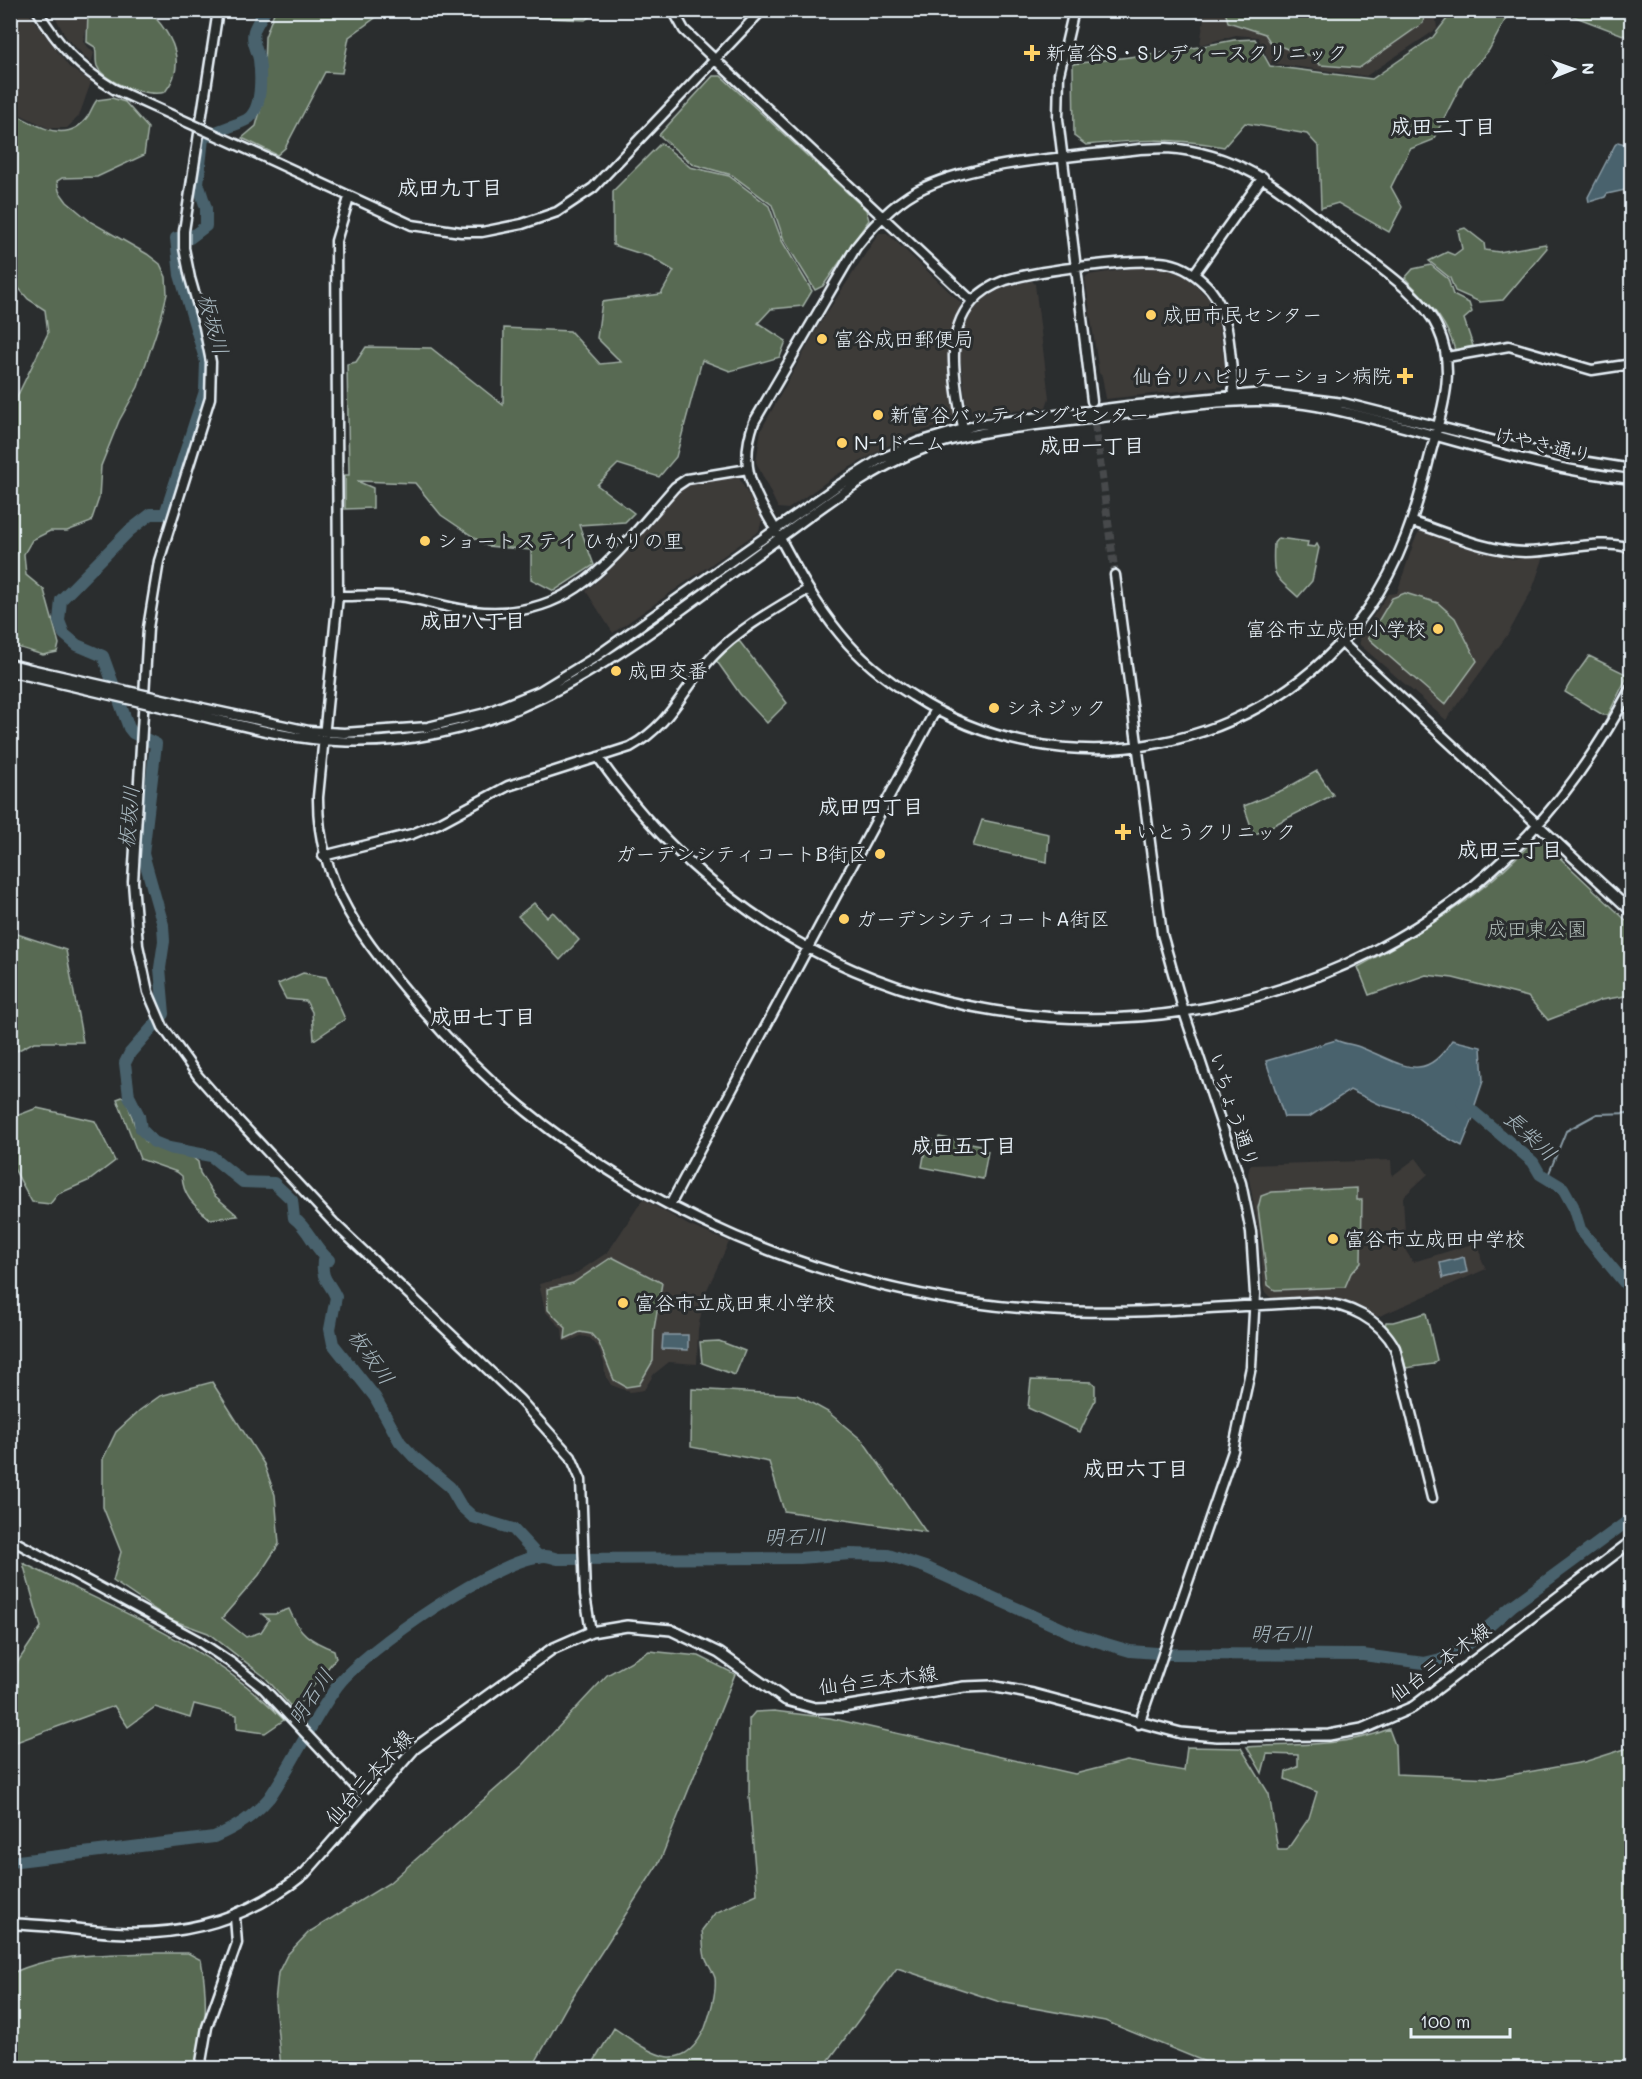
<svg xmlns="http://www.w3.org/2000/svg" width="1642" height="2079" font-family="Mali,'Klee One',sans-serif">
  <style>
    .built { fill: #3d3a39 }
    .green { fill: #596a52; stroke: #a0aea5; stroke-width: 1.5 }
    .water { fill: #49626d; stroke: #899ba5; stroke-width: 1.5 }
    .lines { fill: none; stroke-linecap: round; stroke-linejoin: round }
    .stream { stroke: #899ba5; stroke-width: 2 }
    .river { stroke: #49626d; stroke-width: 12 }
    .secondary-tunnel { stroke: #464a4c; stroke-width: 8; stroke-dasharray: 8 4; stroke-linecap: butt }
    .secondary-casing { stroke: #e8f1f8; stroke-width: 13 }
    .primary-casing { stroke: #e8f1f8; stroke-width: 14 }
    .secondary { stroke: #2a2d2e; stroke-width: 8 }
    .primary { stroke: #2a2d2e; stroke-width: 9 }
    .secondary-bridge-casing { stroke: #e8f1f8; stroke-width: 13; stroke-linecap: butt }
    .secondary-bridge { stroke: #2a2d2e; stroke-width: 8 }
    .poi-dot { fill: #ffd166; stroke: #2a2d2e; stroke-width: 2 }
    .labels { text-anchor: middle; stroke-width: 6; stroke-linejoin: round; paint-order: stroke }
    .poi-label { font-size: 20px; fill: #e8f1f8; stroke: #2a2d2e; text-anchor: start }
    .street-label { font-size: 20px; fill: #e8f1f8; stroke: #2a2d2e }
    .park-label { font-size: 20px; fill: #afbbb6; stroke: #2a2d2e }
    .neighbourhood-label { font-size: 21px; font-weight: bold; fill: #e8f1f8; stroke: #2a2d2e }
    .water-label { font-size: 21px; font-style: italic; fill: #a8b8c0; stroke: #2a2d2e }
  </style>
  <rect width="100%" height="100%" fill="#2a2d2e"/>
  <filter id="ink" filterUnits="userSpaceOnUse"><feTurbulence type="fractalNoise" baseFrequency=".0167" numOctaves="2"/><feDisplacementMap in="SourceGraphic" scale="12" xChannelSelector="R" yChannelSelector="G"/><feConvolveMatrix kernelMatrix="1 2 1 2 8 2 1 2 1" color-interpolation-filters="sRGB"/></filter>
  <g filter="url(#ink)">
    <!-- built -->
    <path class="built" d="M10,11H27L69,67L91,82L79,116L67,128H48L11,110Z
      M52,11H84L88,24L83,42L94,53L91,63L66,37Z
      M1205,11H1435L1437,29L1366,76L1270,63L1258,37L1236,35L1200,45Z
      M879,233H887L961,303L949,341L957,419L955,422L908,435L836,475L788,509L778,508L756,462L761,430L819,325Z
      M1154,265L1186,276L1210,300L1217,313L1227,382L1224,386L1106,399L1102,376L1099,373L1085,278L1088,275Z
      M1032,281L1035,284L1049,398L1046,407L972,416L971,409L967,410L960,355L963,330L973,310L986,297L1010,284Z
      M738,476L762,520L759,531L613,633L586,591L607,573L677,490L696,482Z
      M1423,531L1512,559L1541,557L1543,559L1532,590L1508,634L1446,720L1360,645L1359,638L1388,594L1397,593L1414,542L1418,533Z
      M1416,1158L1428,1174L1403,1197L1406,1251L1413,1262L1479,1242L1481,1258L1486,1269L1380,1316L1375,1317L1349,1302L1326,1297L1271,1298L1264,1291L1260,1236L1248,1174L1250,1165L1391,1160L1392,1176Z
      M643,1199L688,1225L729,1242L705,1294L698,1329L697,1364L669,1362L654,1374L644,1390L630,1392L611,1385L605,1375L604,1363L598,1347L590,1338L581,1336L570,1341H563L562,1329L545,1311L539,1284L572,1276L608,1252Z"/>
    <!-- green -->
    <path class="green" d="M275,10H598V11L585,20L491,15L454,17L428,14L378,16L349,37L342,73L325,72L285,148L277,155L242,138L256,126L263,101L265,37Z
      M88,11H149C172,34 188,63 165,92C149,98 104,83 97,66C95,60 97,53 95,47L87,42Z
      M1225,11V10L1425,11L1423,23L1359,68L1320,65L1314,56L1297,53L1270,42L1265,34L1228,22Z
      M1453,11H1510L1489,50L1464,79L1433,140L1410,149L1391,187L1402,207L1389,232L1338,203L1321,208L1319,147L1307,134L1245,123L1224,147C1173,137 1136,140 1086,145L1074,136L1073,64L1177,51L1234,40L1255,39L1270,66L1372,79L1433,37Z
      M1560,11H1631V38Z
      M713,76H721L866,210L869,220L823,286L815,290L784,240L772,205L732,175L692,164L659,135Z
      M112,98L125,102L148,128L144,155L97,177L62,178L57,181L59,191L67,202L91,222L147,254L160,264L166,277L167,294L161,318L138,387L119,421L101,466L99,498L91,522L67,531H50L32,540L24,554L26,575L44,590L59,644L57,652L43,655L11,645V409L48,333L45,310L28,299L11,279V112C35,124 67,147 88,116C91,111 93,105 97,100Z
      M661,143L690,167L729,176L769,206L782,241L812,291L803,306L771,309L758,323L786,341L780,357L730,371L702,360L676,457L659,477L618,464L597,485L634,513L625,522L579,525L594,565L554,591L531,579V550L487,546L441,515L415,483L357,481L373,488V508L345,509V475H349L347,364L356,362L366,347L431,348L503,405L504,328L570,331L600,364L621,362L597,338L602,302L661,294L674,271L651,257L613,245V191Z
      M1465,228L1484,243L1485,250L1499,252L1545,244L1547,248L1503,300L1480,302L1455,291L1450,278L1429,261L1447,252L1454,255L1462,249L1458,230Z
      M1431,265L1448,279L1453,295L1469,303L1472,312L1464,319L1473,346L1455,350C1446,318 1427,302 1405,278L1413,269Z
      M1278,538L1308,542L1307,546L1315,547L1317,544L1319,548L1312,581L1298,597C1273,574 1272,577 1274,543Z
      M1405,593L1438,603L1455,618L1477,661L1445,705L1368,638L1392,598Z
      M736,641L740,642L787,703L767,723L740,694L716,660Z
      M1589,656L1628,675L1608,715H1603L1565,692C1572,677 1581,669 1589,656Z
      M1317,771L1333,795L1254,835L1244,806L1285,789Z
      M982,820L1049,834L1047,862L973,846Z
      M1533,840H1541L1631,925V995L1601,1000L1548,1020L1528,997L1453,978L1426,975L1369,995L1358,967C1421,933 1485,894 1533,840Z
      M534,903L547,917L553,912L579,940L560,960L518,916Z
      M11,932L66,950L83,1042H34L11,1054Z
      M303,973L326,977L345,1019L314,1040L312,1012L306,1001L286,999L278,984Z
      M125,1096L135,1126L146,1142L191,1156L198,1162L200,1173L214,1195L238,1216L210,1219C195,1206 183,1197 182,1176L177,1172L140,1159L117,1099Z
      M37,1108L95,1121L115,1161L90,1180L58,1194L50,1204L32,1202L11,1163V1118Z
      M939,1137L982,1145L981,1150L988,1151L983,1179L922,1167L927,1139L938,1141Z
      M1357,1188V1200H1362L1361,1262L1351,1273L1345,1287L1275,1290L1268,1285L1258,1208L1261,1196L1272,1192Z
      M612,1257L662,1283L654,1329L653,1361L639,1385L626,1387L614,1380L599,1343L591,1334L580,1332L565,1339L566,1328L548,1310L547,1289L573,1283Z
      M1426,1313L1437,1360L1433,1364L1406,1368L1400,1347L1385,1326L1386,1322H1393Z
      M719,1341L745,1351L735,1375L702,1363L700,1342Z
      M1031,1380L1092,1382L1095,1385V1400L1080,1432L1028,1408Z
      M212,1382L264,1464L275,1495L279,1544L259,1575L222,1618L246,1637L261,1632L269,1620L262,1614H275L289,1609C299,1633 310,1641 334,1650L336,1658L294,1710L265,1677L208,1633L169,1619L113,1581L121,1552L103,1507V1459L116,1432L140,1410L160,1396Z
      M692,1389L797,1395L828,1412L863,1441L926,1532L784,1511L769,1462L691,1447Z
      M23,1563C113,1608 213,1646 284,1720L265,1733L237,1729V1715L194,1704L190,1718L155,1707L128,1727L114,1706L11,1744V1672L41,1627Z
      M649,1651L699,1656L735,1674L660,1861L568,2004L532,2068H281L275,2002L278,1973L287,1955L309,1932L389,1883L523,1765L607,1675Z
      M774,1711L830,1718L1075,1774L1127,1761L1184,1771L1187,1747L1241,1748L1269,1794L1278,1850H1287L1309,1818L1317,1792L1285,1779L1286,1772L1298,1767V1755L1267,1754L1262,1773L1247,1747C1294,1744 1345,1747 1389,1729L1395,1745L1396,1774L1494,1778L1584,1762L1631,1747V2068H1220L1105,2021L1000,2002L897,1968L823,2068H590L614,2028C650,2052 682,2079 705,2028C710,2014 717,1993 715,1978C713,1971 707,1964 705,1957C703,1949 703,1939 702,1930L715,1913L757,1894L749,1796V1719L755,1712Z
      M155,1953H188L201,1960C208,1996 206,2033 199,2068H11L12,1973C58,1952 106,1955 155,1953Z"/>
    <!-- water -->
    <path class="water" d="M1631,138L1630,189L1607,194L1605,197L1589,202L1588,197L1615,145L1618,142L1625,144Z
      M1336,1040C1343,1044 1354,1044 1362,1048C1401,1063 1424,1086 1452,1040L1481,1047L1483,1081L1474,1108L1476,1111L1462,1146L1435,1131L1411,1113L1381,1105L1350,1090L1309,1117H1284L1266,1061Z
      M1464,1257L1467,1272L1443,1278L1440,1263Z
      M663,1335H688V1350L662,1349Z"/>
    <g class="lines">
      <!-- stream -->
      <path class="stream" d="M1547,1178L1566,1131L1597,1114L1632,1113"/>
      <!-- river -->
      <path class="river" d="M265,10C262,17 256,24 254,31C251,41 257,49 259,59C261,75 263,111 246,120C232,127 217,130 203,138L198,183L206,208V226L190,238H176L180,275L206,362L205,391L165,514H151L129,531L61,600L59,621L64,634L77,645L103,656L129,728L133,733L156,744L143,854L163,925L164,941L160,968L164,1014L130,1053L125,1063L129,1096L139,1116L141,1129L154,1142L169,1148L211,1156L243,1182L274,1183L292,1200L294,1218C309,1229 314,1248 329,1260L323,1261C321,1280 329,1281 336,1297L330,1329L333,1344L375,1397L400,1442L414,1457L450,1487L461,1506L473,1517L513,1529L539,1557
        M1462,1102L1533,1162L1540,1174L1563,1188L1573,1206L1580,1229L1632,1292
        M10,1862L214,1837C237,1827 253,1817 269,1798C294,1762 312,1720 338,1685C366,1649 500,1556 545,1556C549,1556 554,1558 558,1559L800,1558L850,1554L888,1555L925,1567L1076,1635L1130,1651L1170,1654L1363,1655L1424,1663L1445,1658L1471,1642L1512,1606L1632,1518"/>
      <!-- secondary-tunnel -->
      <path class="secondary-tunnel" d="M1092,401L1115,575"/>
      <!-- secondary casing -->
      <g class="secondary-casing">
        <path id="secondary" d="M37,10C58,45 79,68 114,89
          M218,10L184,231V248L190,278L204,327L211,362L210,398L159,561L148,628L133,882L138,945L148,992L163,1027L198,1076L221,1102L334,1223L520,1400L571,1457L581,1480L585,1595L591,1632
          M673,10L684,30L707,52L972,301
          M1074,10L1059,74L1058,119L1092,401
          M1167,148C1243,153 1285,193 1341,238C1372,263 1422,293 1438,329C1458,372 1440,416 1429,459C1416,513 1400,563 1368,609C1266,755 1060,792 913,696C885,679 860,659 840,634C812,600 794,564 774,527C764,510 753,492 749,473C745,455 748,439 754,422L856,247C874,224 897,199 925,187C983,160 1076,157 1140,149Z
          M260,155L412,225L461,232H482L522,224L557,212L593,188L762,10
          M349,198L336,241L338,596L318,797C317,886 366,943 420,1007C575,1189 809,1296 1046,1310C1136,1316 1227,1306 1316,1302C1348,1304 1380,1319 1395,1348L1432,1498
          M1194,274L1263,177
          M1447,357L1509,346L1592,370L1632,364
          M963,429C957,389 942,336 972,302C980,292 995,284 1006,280C1035,271 1140,257 1168,263C1184,266 1199,277 1210,289C1232,315 1230,362 1234,394
          M1413,522C1450,534 1486,551 1525,552C1560,552 1597,538 1632,548
          M1115,575L1162,934L1184,1012L1241,1183L1251,1232L1255,1294L1251,1367L1233,1451L1139,1724
          M338,596C360,596 383,594 406,597C428,601 450,609 473,611C574,623 616,553 675,487L687,479L748,469
          M1341,642L1632,912
          M10,664L26,668
          M10,672L25,675
          M202,708L309,731L344,733L428,727L486,713L540,691L594,658L836,487L879,460L919,442L977,425L1128,406L1263,393L1343,403L1563,458L1632,469
          M201,716C245,726 291,739 336,741C514,751 632,644 767,547C820,509 874,464 937,444C985,429 1038,425 1088,419C1162,410 1243,392 1317,406C1423,427 1524,468 1632,479
          M598,757C653,836 725,903 810,949C1042,1073 1347,1028 1528,835C1570,791 1604,739 1632,686
          M323,856L412,834L439,823L508,786L630,747C672,724 683,688 713,656C740,628 775,609 807,590
          M670,1205L935,711
          M10,1539L197,1640L230,1662L263,1688L368,1800
          M200,2068L207,2027L237,1943L235,1917"/>
      </g>
      <!-- primary casing -->
      <g class="primary-casing">
        <path id="primary" d="M10,1924C49,1924 87,1932 126,1933C193,1935 252,1916 305,1873L415,1748L552,1649L591,1632L627,1626L671,1630L719,1653L786,1700L815,1708L843,1707L964,1687L991,1686L1033,1694L1181,1733L1217,1736L1329,1735L1362,1729L1413,1707L1632,1541"/>
      </g>
      <!-- secondary -->
      <use href="#secondary" class="secondary"/>
      <!-- primary -->
      <use href="#primary" class="primary"/>
      <!-- secondary-bridge casing -->
      <g class="secondary-bridge-casing">
        <path id="secondary-bridge" d="M114,89L260,155
          M26,668L202,708
          M25,675L201,716"/>
      </g>
      <!-- secondary-bridge -->
      <use href="#secondary-bridge" class="secondary-bridge"/>
    </g>
  </g>
  <!-- markers -->
  <g class="poi-dot">
    <path d="M1029 44h6v6h6v6h-6v6h-6v-6h-6v-6h6z"/>
    <circle cx="1151" cy="315" r="6"/>
    <circle cx="822" cy="339" r="6"/>
    <path d="M1402 367h6v6h6v6h-6v6h-6v-6h-6v-6h6z"/>
    <circle cx="878" cy="415" r="6"/>
    <circle cx="842" cy="443" r="6"/>
    <circle cx="425" cy="541" r="6"/>
    <circle cx="1438" cy="629" r="6"/>
    <circle cx="616" cy="671" r="6"/>
    <circle cx="994" cy="708" r="6"/>
    <path d="M1120 823h6v6h6v6h-6v6h-6v-6h-6v-6h6z"/>
    <circle cx="880" cy="854" r="6"/>
    <circle cx="844" cy="919" r="6"/>
    <circle cx="1333" cy="1239" r="6"/>
    <circle cx="623" cy="1303" r="6"/>
  </g>
  <g class="labels">
    <!-- poi labels -->
    <g class="poi-label">
      <text x="1046" y="60">新富谷S・Sレディースクリニック</text>
      <text x="1163" y="322">成田市民センター</text>
      <text x="834" y="346">富谷成田郵便局</text>
      <text x="1392" y="383" text-anchor="end">仙台リハビリテーション病院</text>
      <text x="890" y="422">新富谷バッティングセンター</text>
      <text x="854" y="450">N-1ドーム</text>
      <text x="437" y="548">ショートステイ ひかりの里</text>
      <text x="1426" y="636" text-anchor="end">富谷市立成田小学校</text>
      <text x="628" y="678">成田交番</text>
      <text x="1006" y="715">シネジック</text>
      <text x="1136" y="839">いとうクリニック</text>
      <text x="868" y="861" text-anchor="end">ガーデンシティコートB街区</text>
      <text x="856" y="926">ガーデンシティコートA街区</text>
      <text x="1345" y="1246">富谷市立成田中学校</text>
      <text x="635" y="1310">富谷市立成田東小学校</text>
    </g>
    <!-- street labels -->
    <g class="street-label">
      <text transform="translate(1543 445) rotate(13)" y="7">けやき通り</text>
      <text transform="translate(1234 1110) rotate(72)" y="7">いちょう通り</text>
      <text transform="translate(1440 1662) rotate(-36)" y="7">仙台三本木線</text>
      <text transform="translate(878 1680) rotate(-7)" y="7">仙台三本木線</text>
      <text transform="translate(369 1777) rotate(-48)" y="7">仙台三本木線</text>
    </g>
    <!-- park labels -->
    <g class="park-label">
      <text x="1537" y="936">成田東公園</text>
    </g>
    <!-- neighbourhood labels -->
    <g class="neighbourhood-label">
      <text x="1443" y="134">成田二丁目</text>
      <text x="450" y="195">成田九丁目</text>
      <text x="1092" y="453">成田一丁目</text>
      <text x="473" y="628">成田八丁目</text>
      <text x="871" y="814">成田四丁目</text>
      <text x="1510" y="857">成田三丁目</text>
      <text x="483" y="1024">成田七丁目</text>
      <text x="964" y="1153">成田五丁目</text>
      <text x="1136" y="1476">成田六丁目</text>
    </g>
    <!-- water labels -->
    <g class="water-label">
      <text transform="translate(213 324) rotate(75)" y="7">板坂川</text>
      <text transform="translate(129 817) rotate(-85)" y="7">板坂川</text>
      <text transform="translate(1530 1136) rotate(43)" y="7">長柴川</text>
      <text transform="translate(371 1357) rotate(55)" y="7">板坂川</text>
      <text transform="translate(795 1537) rotate(-1)" y="7">明石川</text>
      <text transform="translate(1281 1634) rotate(1)" y="7">明石川</text>
      <text transform="translate(311 1697) rotate(-56)" y="7">明石川</text>
    </g>
  </g>
  <!-- margin -->
  <rect width="1642" height="2079" fill="none" stroke="#2a2d2e" stroke-width="36"/>
  <rect x="18" y="18" width="1606" height="2043" fill="none" stroke="#e8f1f8" stroke-width="2" filter="url(#ink)"/>
  <!-- north arrow -->
  <g transform="translate(1573 69) rotate(89)" stroke="#2a2d2e" stroke-width="4.5" paint-order="stroke">
  <path d="M0-4.5L10 22L0 15L-10 22Z" fill="#e8f1f8"/>
  <text y="-9" font-size="16" font-weight="bold" text-anchor="middle" fill="#e8f1f8">N</text>
  </g>
  <!-- scale -->
  <path d="M1411 2028v9h99v-9" fill="none" stroke="#e8f1f8" stroke-width="3"/>
  <text x="1420" y="2028" font-size="18" fill="#e8f1f8" stroke="#2a2d2e" stroke-width="4.5" paint-order="stroke">100 m</text>
</svg>
